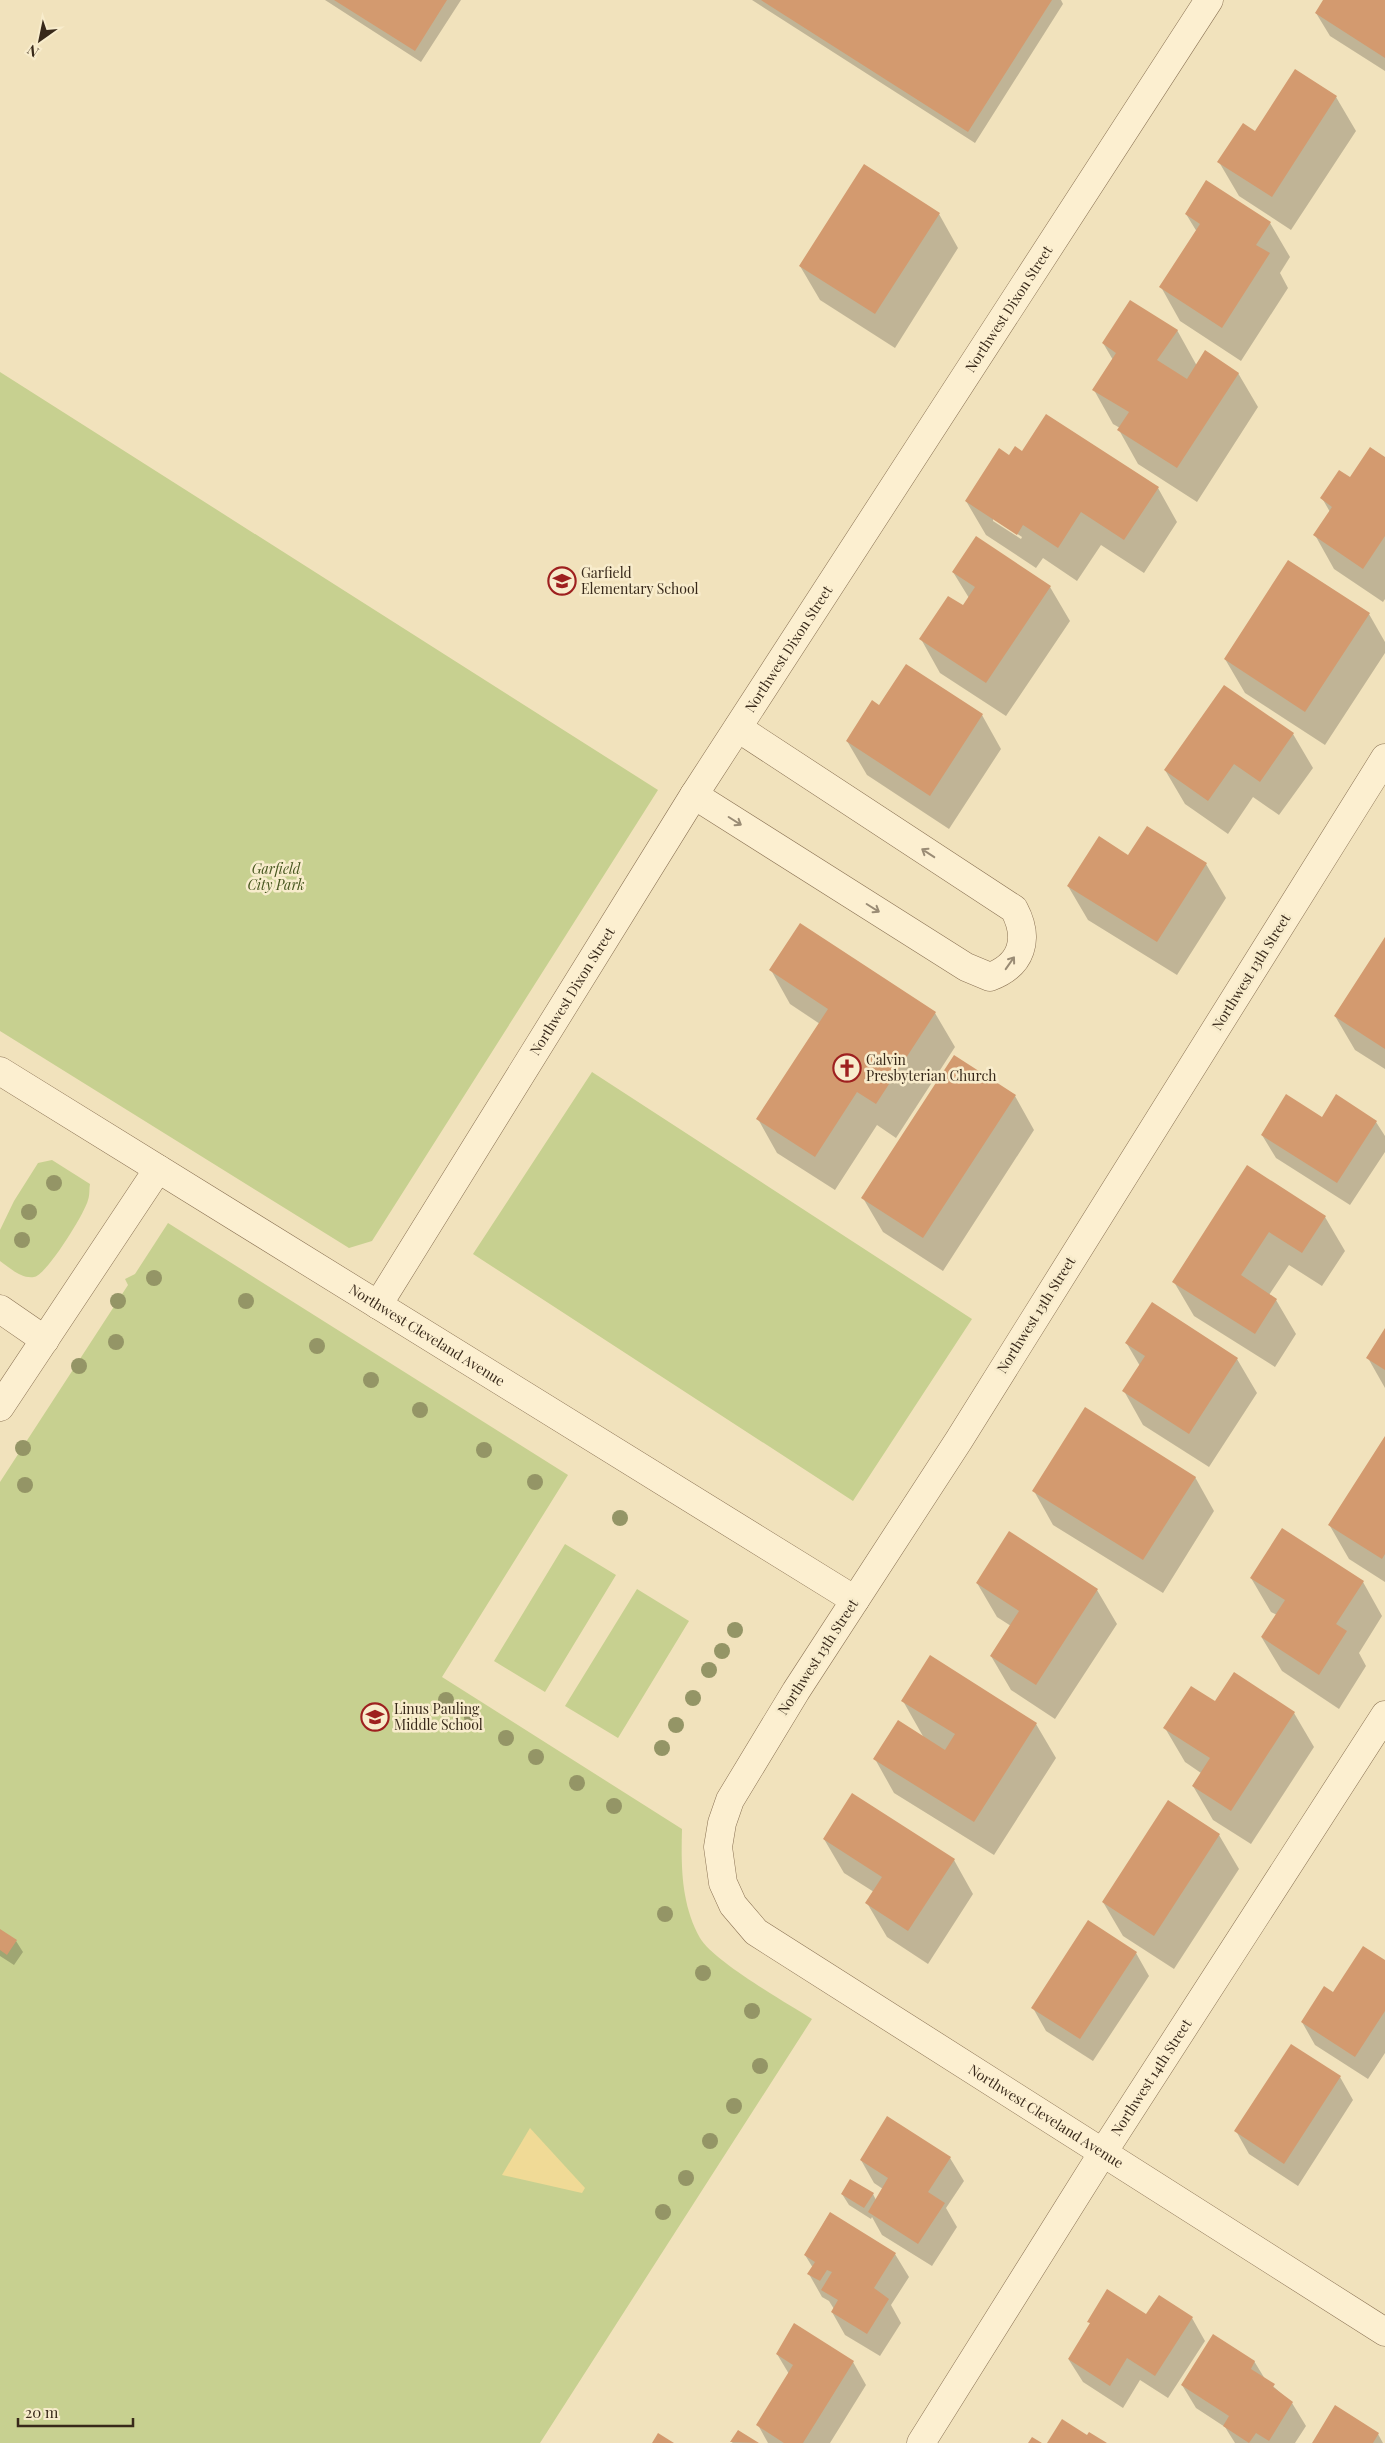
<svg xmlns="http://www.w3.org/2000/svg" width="1385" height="2443" font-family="'Playfair Display',serif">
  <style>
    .green { fill: #c7d090 }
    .sand { fill: #f0da96 }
    .shadow { fill: #0003; fill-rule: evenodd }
    .building { fill: #d39a6f }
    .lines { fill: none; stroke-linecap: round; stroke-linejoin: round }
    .minor-casing { stroke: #8a7254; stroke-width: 29 }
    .minor { stroke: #fcefd0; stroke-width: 28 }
    .tree { fill: #949566 }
    .oneway { stroke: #9a8c75 }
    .labels { text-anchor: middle; stroke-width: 5; stroke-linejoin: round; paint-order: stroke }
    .street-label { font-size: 14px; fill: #38291a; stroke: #f8eccc }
    .poi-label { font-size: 14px; fill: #38291a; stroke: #f8eccc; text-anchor: start }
    .park-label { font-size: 14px; font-style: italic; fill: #47561f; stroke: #f8eccc }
  </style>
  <rect width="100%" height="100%" fill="#f1e2bc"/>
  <!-- green -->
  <path class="green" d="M0,372L658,790L372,1241L349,1248L0,1031Z
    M592,1072L972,1319L853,1501L473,1254Z
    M52,1160L90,1184C89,1189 90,1195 88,1200C85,1213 46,1276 34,1277C21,1279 10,1268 0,1261V1230L14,1201L38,1163Z
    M168,1223L568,1475L442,1677L682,1829C681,1866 681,1904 700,1938C713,1961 787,2003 812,2019L540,2443H0V1482L128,1285L125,1279L135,1274Z
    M565,1544L616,1575L545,1692L494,1661Z
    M637,1589L689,1621L618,1738L565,1706Z"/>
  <!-- sand -->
  <path class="sand" d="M530,2128L585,2188L582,2193L502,2175Z"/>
  <!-- shadow -->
  <path class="shadow" d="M325,0H461L421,62Z
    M752,0H1061L1063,4L975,143Z
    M1325,0H1385V71L1330,36L1316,13Z
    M1336,97L1356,131L1291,230L1239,196L1219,162Z
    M939,214L958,248L895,348L820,300L800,266Z
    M1186,214L1270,223L1290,257L1280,273L1288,288L1241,361L1180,321L1161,287L1197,232Z
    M1177,330L1197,366L1238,373L1258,407L1197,502L1138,464L1119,430L1120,428L1113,424L1094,390L1113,360L1103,343Z
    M1022,453L1158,488L1177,522L1144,573L1101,545L1077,581L1043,558L1036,568L986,535L966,501L1010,457ZM993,518L1022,537L1021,539L993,521Z
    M1385,459V599L1383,602L1334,569L1315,535L1330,512L1322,498L1350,478Z
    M953,572L1050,587L1070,621L1006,716L940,673L921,639L963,607L969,598Z
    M1369,614L1385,642V653L1325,745L1245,693L1225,659Z
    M982,715L1001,749L949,829L867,775L847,741Z
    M1293,734L1313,768L1279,815L1253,797L1228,834L1185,804L1165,770Z
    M1129,857L1206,864L1226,898L1177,975L1088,920L1068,886Z
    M1385,939V1069L1355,1050L1335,1016Z
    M771,970L935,1013L955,1047L896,1138L877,1125L835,1190L777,1153L758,1119L820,1024L790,1004Z
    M1015,1096L1034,1130L943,1271L883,1232L863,1198Z
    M1322,1119L1376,1122L1385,1136V1152L1350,1205L1276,1158L1262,1135Z
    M1247,1167L1325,1217L1345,1251L1322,1286L1289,1265L1269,1295L1276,1300L1296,1334L1275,1367L1194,1316L1174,1282Z
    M1152,1304L1237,1359L1257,1393L1209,1467L1143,1425L1124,1391L1140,1366L1127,1344Z
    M1385,1330V1388L1368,1358Z
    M1385,1438V1582L1349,1559L1330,1526Z
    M1195,1477L1214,1511L1163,1593L1053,1525L1034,1491Z
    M1251,1578L1363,1582L1382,1616L1359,1653L1366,1666L1339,1709L1282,1671L1262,1638L1277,1615L1271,1612Z
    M977,1583L1097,1590L1117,1624L1055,1719L1011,1690L991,1656L1011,1626L997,1617Z
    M903,1701L1036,1724L1056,1758L994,1855L894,1793L875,1759L924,1738Z
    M1215,1703L1294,1713L1314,1747L1251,1844L1213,1820L1193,1786L1201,1773L1185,1762L1165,1728Z
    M1219,1835L1239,1869L1174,1969L1123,1936L1103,1902Z
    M824,1839L954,1860L973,1894L928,1964L887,1937L867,1903L874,1892L844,1873Z
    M0,1930L16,1941L23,1952L14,1965L0,1956Z
    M1136,1953L1149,1976L1093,2061L1046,2031L1033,2008Z
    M1385,1962V2053L1368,2079L1315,2045L1302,2022L1334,1994Z
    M1340,2077L1353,2100L1298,2186L1249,2154L1236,2131Z
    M950,2158L964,2181L946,2208L957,2227L932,2266L882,2235L872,2217L871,2219L849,2205L842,2194H873L876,2200L883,2189L874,2183L861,2160Z
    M830,2213L895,2254L909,2277L891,2305L901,2323L880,2356L845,2335L832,2312L834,2309L829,2301L822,2297L809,2274L813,2268L805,2255Z
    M1147,2316L1192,2318L1205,2341L1168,2398L1140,2380L1123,2408L1083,2382L1069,2360L1091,2325L1089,2322Z
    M777,2354L853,2362L866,2385L830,2443H768L758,2425L789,2374Z
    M1254,2361L1265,2379L1292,2403L1306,2426L1295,2443H1235L1225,2427L1196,2408L1182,2385Z
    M738,2432L756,2443H732Z
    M1378,2434L1383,2443H1313Z"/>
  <!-- building -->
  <path class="building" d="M334,0H447L415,51Z
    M761,0H1052L968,132Z
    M1323,0H1385V58L1315,13Z
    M1295,69L1337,96L1272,197L1217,162L1243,123L1255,131Z
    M864,164L940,213L875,314L799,266Z
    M1206,180L1271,222L1256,245L1270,253L1222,328L1159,287L1200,224L1185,214Z
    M1130,300L1178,330L1157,360L1187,379L1205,350L1239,373L1177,468L1117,430L1129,412L1092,390L1116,353L1102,343Z
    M1046,414L1159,487L1124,540L1081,512L1058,548L1023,525L1017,535L965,501L999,448L1009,455L1015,446L1022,451Z
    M1370,447L1385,457V536L1363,569L1313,535L1332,507L1320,498L1339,470L1350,477Z
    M976,536L1051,586L986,683L919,639L948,596L963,605L975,587L952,572Z
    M1288,560L1370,613L1305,712L1224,659Z
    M906,664L983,714L930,796L846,741L872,700L879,705Z
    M1224,685L1294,733L1260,782L1234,764L1208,801L1164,770Z
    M1147,826L1207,863L1157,942L1067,886L1099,836L1128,855Z
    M800,923L936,1012L876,1104L857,1092L815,1157L756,1119L828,1009L769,970Z
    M1385,937V1049L1334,1016Z
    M954,1055L1016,1095L923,1238L861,1198Z
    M1286,1094L1322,1117L1336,1094L1377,1121L1337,1183L1261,1135Z
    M1247,1165L1326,1216L1302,1253L1269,1232L1241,1275L1277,1299L1255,1334L1172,1282Z
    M1152,1302L1238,1358L1189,1434L1122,1391L1145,1356L1125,1343Z
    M1385,1328V1370L1366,1358Z
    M1085,1407L1196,1477L1143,1560L1032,1491Z
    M1385,1436V1554L1382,1559L1328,1525Z
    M1282,1528L1364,1581L1336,1624L1347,1631L1319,1675L1261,1637L1285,1600L1250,1578Z
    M1009,1531L1098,1589L1036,1685L990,1656L1019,1611L976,1583Z
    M930,1655L1037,1723L974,1822L873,1759L898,1720L945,1750L955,1734L901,1701Z
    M1234,1672L1295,1712L1231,1811L1192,1786L1210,1758L1163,1728L1191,1686L1215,1701Z
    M852,1793L955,1859L908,1931L865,1903L882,1877L823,1839Z
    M1168,1800L1220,1834L1154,1936L1102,1902Z
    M1088,1920L1137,1952L1080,2039L1031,2008Z
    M0,1929L17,1940L7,1955L0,1950Z
    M1363,1946L1385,1960V2011L1355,2057L1301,2022L1324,1986L1333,1992Z
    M1291,2044L1341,2076L1284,2164L1234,2131Z
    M887,2116L951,2157L928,2192L945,2203L918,2244L868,2212L888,2178L860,2160Z
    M850,2179L874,2193L864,2208L841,2194Z
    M830,2212L896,2253L874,2288L889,2299L867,2334L831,2312L838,2300L821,2290L832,2272L827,2270L820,2281L807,2274L815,2262L804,2255Z
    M1107,2289L1146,2314L1159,2295L1193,2317L1155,2376L1127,2358L1110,2386L1068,2359L1090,2323L1087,2322Z
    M794,2323L854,2361L803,2443H784L756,2425L793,2365L776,2354Z
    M1213,2334L1255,2361L1251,2369L1275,2384L1273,2387L1293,2402L1269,2441L1256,2433L1249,2443L1223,2426L1229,2416L1181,2385Z
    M1335,2405L1379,2433L1373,2443H1312Z
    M1062,2419L1087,2435L1089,2432L1107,2443H1047Z
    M738,2430L759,2443L730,2442Z
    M658,2433L674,2443H652Z
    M1032,2437L1042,2443H1028Z"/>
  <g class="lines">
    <!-- minor casing -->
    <g class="minor-casing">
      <g id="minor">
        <path id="s1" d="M1385,758L959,1440L796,1691L730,1800L722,1823L718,1847L723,1883L733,1905L756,1932L1385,2332"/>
        <path d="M694,795L966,967L990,977C1022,965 1030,939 1014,909L738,728"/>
        <path id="s2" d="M0,1071L855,1600"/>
        <path id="s3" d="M378,1305L694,795L1209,0"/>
        <path d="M0,1309L45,1340"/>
        <path d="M0,1407L158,1169"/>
        <path id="s4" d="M921,2443L1102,2154L1385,1715"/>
      </g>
    </g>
    <!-- minor -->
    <use href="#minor" class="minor"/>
  </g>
  <!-- trees -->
  <g class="tree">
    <circle cx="54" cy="1183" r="8"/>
    <circle cx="29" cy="1212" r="8"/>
    <circle cx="22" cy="1240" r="8"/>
    <circle cx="154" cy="1278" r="8"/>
    <circle cx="118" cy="1301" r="8"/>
    <circle cx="246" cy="1301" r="8"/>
    <circle cx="116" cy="1342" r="8"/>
    <circle cx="317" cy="1346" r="8"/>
    <circle cx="79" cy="1366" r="8"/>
    <circle cx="371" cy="1380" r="8"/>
    <circle cx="420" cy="1410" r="8"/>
    <circle cx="23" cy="1448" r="8"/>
    <circle cx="484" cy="1450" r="8"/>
    <circle cx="535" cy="1482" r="8"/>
    <circle cx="25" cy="1485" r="8"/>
    <circle cx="620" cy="1518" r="8"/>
    <circle cx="735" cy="1630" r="8"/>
    <circle cx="722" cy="1651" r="8"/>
    <circle cx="709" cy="1670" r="8"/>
    <circle cx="693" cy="1698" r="8"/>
    <circle cx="446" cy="1700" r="8"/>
    <circle cx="472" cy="1717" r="8"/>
    <circle cx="676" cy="1725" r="8"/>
    <circle cx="506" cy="1738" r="8"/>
    <circle cx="662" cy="1748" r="8"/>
    <circle cx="536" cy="1757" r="8"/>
    <circle cx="577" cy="1783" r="8"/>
    <circle cx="614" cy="1806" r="8"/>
    <circle cx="665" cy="1914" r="8"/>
    <circle cx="703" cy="1973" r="8"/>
    <circle cx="752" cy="2011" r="8"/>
    <circle cx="760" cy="2066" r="8"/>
    <circle cx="734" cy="2106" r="8"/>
    <circle cx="710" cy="2141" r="8"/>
    <circle cx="686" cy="2178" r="8"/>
    <circle cx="663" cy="2212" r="8"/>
  </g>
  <!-- one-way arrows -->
  <defs><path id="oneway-shaft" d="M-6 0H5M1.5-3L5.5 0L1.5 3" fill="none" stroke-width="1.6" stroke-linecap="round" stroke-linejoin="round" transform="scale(1.25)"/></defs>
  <g class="oneway">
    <use href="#oneway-shaft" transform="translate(735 821) rotate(32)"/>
    <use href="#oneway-shaft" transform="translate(928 853) rotate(-147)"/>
    <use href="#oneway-shaft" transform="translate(873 908) rotate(32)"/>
    <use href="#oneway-shaft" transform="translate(1010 963) rotate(-55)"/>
  </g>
  <!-- icons -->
  <defs>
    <g id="school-ring" transform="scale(1.4375)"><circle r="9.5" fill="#f8eccc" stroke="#9e201f" stroke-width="1.5"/><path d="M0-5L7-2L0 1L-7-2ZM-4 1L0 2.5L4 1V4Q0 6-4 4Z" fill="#9e201f"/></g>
    <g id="church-ring" transform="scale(1.4375)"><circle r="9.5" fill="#f8eccc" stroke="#9e201f" stroke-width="1.5"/><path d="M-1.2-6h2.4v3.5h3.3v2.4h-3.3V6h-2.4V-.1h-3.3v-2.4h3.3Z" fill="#9e201f"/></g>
  </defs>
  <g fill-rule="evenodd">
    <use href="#school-ring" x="562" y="581"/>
    <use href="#church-ring" x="847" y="1068"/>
    <use href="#school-ring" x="375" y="1717"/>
  </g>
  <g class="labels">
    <!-- street labels -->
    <g class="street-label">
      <text dy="5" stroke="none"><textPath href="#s3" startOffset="1179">Northwest Dixon Street</textPath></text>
      <text dy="5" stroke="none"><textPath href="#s3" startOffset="774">Northwest Dixon Street</textPath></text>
      <text transform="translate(1251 972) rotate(-58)" y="5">Northwest 13th Street</text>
      <text dy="5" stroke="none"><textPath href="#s3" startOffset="369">Northwest Dixon Street</textPath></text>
      <text transform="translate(1036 1315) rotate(-58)" y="5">Northwest 13th Street</text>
      <text dy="5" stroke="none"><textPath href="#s2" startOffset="502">Northwest Cleveland Avenue</textPath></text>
      <text transform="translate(818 1657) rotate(-57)" y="5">Northwest 13th Street</text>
      <text dy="5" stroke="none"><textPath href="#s4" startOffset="432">Northwest 14th Street</textPath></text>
      <text dy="5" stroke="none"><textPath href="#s1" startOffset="1719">Northwest Cleveland Avenue</textPath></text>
    </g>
    <!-- poi labels -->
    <g class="poi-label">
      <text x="581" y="578">Garfield<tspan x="581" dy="16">Elementary School</tspan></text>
      <text x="866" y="1065">Calvin<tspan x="866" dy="16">Presbyterian Church</tspan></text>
      <text x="394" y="1714">Linus Pauling<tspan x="394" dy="16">Middle School</tspan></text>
    </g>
    <!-- park labels -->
    <g class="park-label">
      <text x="276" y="874">Garfield<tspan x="276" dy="16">City Park</tspan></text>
    </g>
  </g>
  <!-- north arrow -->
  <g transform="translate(40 40) rotate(213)" stroke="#f8eccc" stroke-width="4" paint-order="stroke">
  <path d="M0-4L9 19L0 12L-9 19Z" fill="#38291a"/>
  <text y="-8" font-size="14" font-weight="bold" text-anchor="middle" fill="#38291a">N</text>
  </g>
  <!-- scale -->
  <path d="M18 2418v8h115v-8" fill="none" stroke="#38291a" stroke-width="2.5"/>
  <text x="25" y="2418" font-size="15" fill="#38291a" stroke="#f8eccc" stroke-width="4" paint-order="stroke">20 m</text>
</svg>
